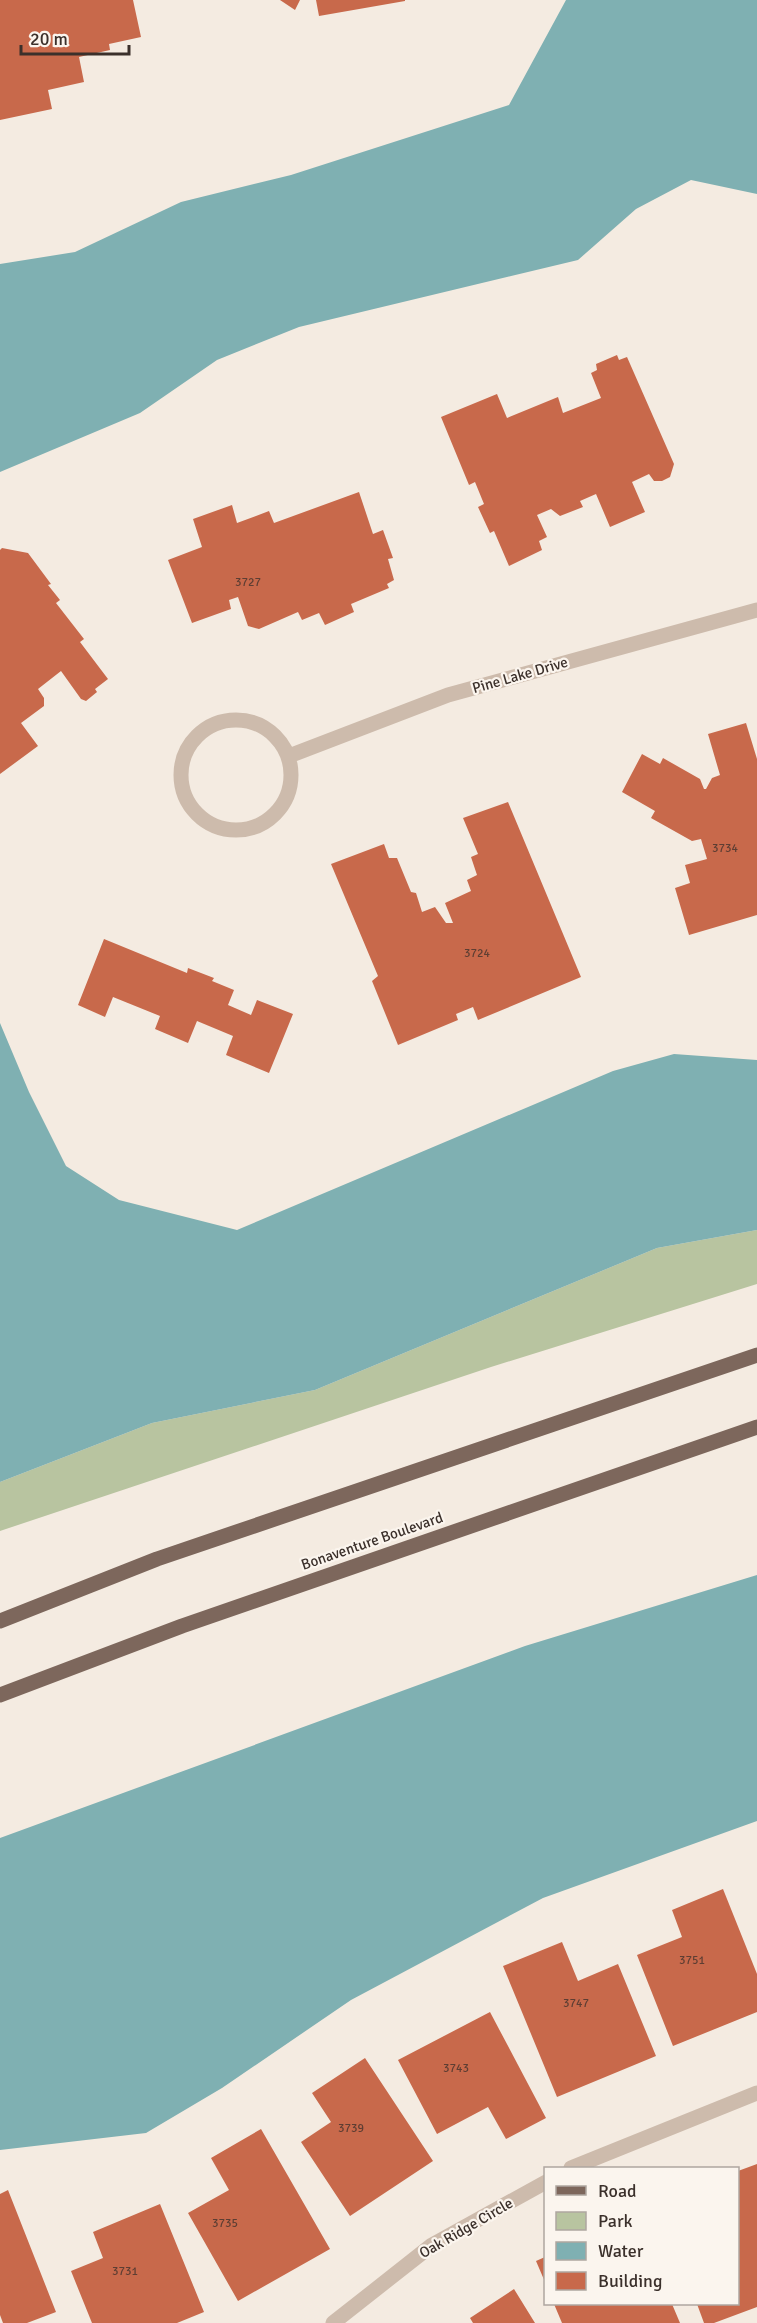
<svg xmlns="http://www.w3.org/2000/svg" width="757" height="2323" font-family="Signika,sans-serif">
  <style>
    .green { fill: #b8c4a0 }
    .water { fill: #7fb0b2 }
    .building { fill: #c8694b }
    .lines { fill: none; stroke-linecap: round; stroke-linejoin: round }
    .minor { stroke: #cdbbac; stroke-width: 15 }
    .major { stroke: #7d675c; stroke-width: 15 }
    .labels { text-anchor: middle; stroke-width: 4.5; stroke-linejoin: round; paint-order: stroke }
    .number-label { font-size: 12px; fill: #5e3e33 }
    .street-label { font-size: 15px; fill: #3b302b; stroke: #fbf5ee }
  </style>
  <rect width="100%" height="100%" fill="#f4ebe1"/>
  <!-- green -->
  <path class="green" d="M757,1230V1284L491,1367L0,1531V1482L152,1423L315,1390L657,1248Z"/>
  <!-- water -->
  <path class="water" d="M566,0H757V194L691,180L636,209L578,260L299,327L217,360L140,413L0,472V264L75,252L181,202L291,175L509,105Z
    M0,1023L29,1092L66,1166L119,1200L237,1230L613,1071L674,1054L757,1060V1230L657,1248L315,1390L152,1423L0,1482Z
    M757,1575V1821L543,1898L351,2000L222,2088L146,2133L0,2150V1838L525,1646Z"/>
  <!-- building -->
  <path class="building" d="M0,0H133L141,37L109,44L110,50L79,57L84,82L48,90L52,109L0,120Z
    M280,0H300L295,10Z
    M316,0H405V1L319,16Z
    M617,355L619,360L627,357L674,464L670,477L662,481H654L649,474L632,482L645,512L610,527L596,494L580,501L583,507L560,516L551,509L537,515L547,537L539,541L542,550L509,566L494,531L490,533L478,507L484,504L475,482L469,485L441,417L497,394L507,418L558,397L563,413L601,398L591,373L597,370L596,364Z
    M359,492L373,534L383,530L393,558L388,559L394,580L387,584L389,588L351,604L354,612L325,625L319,613L302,620L298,612L259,629L248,626L238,597L229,600L231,609L192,623L168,560L202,547L193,519L232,505L237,523L269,511L274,523Z
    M2,548L28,553L51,584L48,585L60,600L56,603L84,639L80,642L108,679L95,689L97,692L86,701L81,699L61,671L38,689L44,698V706L21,723L38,746L0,774V550Z
    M746,723L757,759V915L689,935L675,888L690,883L685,865L707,859L701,839L692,841L651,818L655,811L622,792L642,754L660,764L663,758L700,779L704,789H706L712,778L720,775L708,734Z
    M508,802L581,977L478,1020L473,1007L456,1014L458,1020L398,1045L372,981L378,976L331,864L384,844L389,858H397L411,892L416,893L422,912L435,907L446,923H453L445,903L471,891L467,880L477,875L471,857L478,854L463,818Z
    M104,939L187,973L188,968L214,978L212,981L234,990L228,1005L251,1015L257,1000L293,1014L269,1073L226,1055L233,1036L197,1021L188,1043L155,1029L160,1016L113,997L105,1017L78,1005Z
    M723,1889L757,1974V2012L673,2046L637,1955L682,1937L672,1910Z
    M562,1942L578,1981L618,1964L656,2056L557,2097L503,1966Z
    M490,2012L546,2118L506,2139L488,2107L437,2134L398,2060Z
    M365,2058L433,2161L350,2216L301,2142L331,2122L312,2093Z
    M261,2129L330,2249L238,2301L188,2213L229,2190L211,2158Z
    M757,2164V2307L714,2323H704L697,2304H738V2171Z
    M8,2190L56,2312L27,2323H3L0,2315V2194Z
    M160,2204L204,2312L177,2323H92L71,2271L103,2258L93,2232Z
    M545,2257V2282L536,2261Z
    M514,2289L535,2323H473L470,2318Z
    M554,2304H672L680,2323H562Z"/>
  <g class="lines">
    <!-- minor -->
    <path class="minor" d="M181 775a55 55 0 1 1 110 0a55 55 0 1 1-110 0Z
      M289,756L448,695L757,610
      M571,2168L757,2093
      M333,2323L432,2245L546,2182"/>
    <!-- major -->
    <path class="major" d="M0,1621L157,1559L757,1355
      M0,1695L182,1626L757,1427"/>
  </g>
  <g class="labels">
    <!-- number labels -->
    <g class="number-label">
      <text x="248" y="586">3727</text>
      <text x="725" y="852">3734</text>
      <text x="477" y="957">3724</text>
      <text x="692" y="1964">3751</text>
      <text x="576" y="2007">3747</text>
      <text x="456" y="2072">3743</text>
      <text x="351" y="2132">3739</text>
      <text x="225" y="2227">3735</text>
      <text x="125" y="2275">3731</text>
    </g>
    <!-- street labels -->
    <g class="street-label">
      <text transform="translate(520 675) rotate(-16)" y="5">Pine Lake Drive</text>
      <text transform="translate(372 1541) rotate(-19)" y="5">Bonaventure Boulevard</text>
      <text transform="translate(466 2228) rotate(-30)" y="5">Oak Ridge Circle</text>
    </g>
  </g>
  <!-- legend -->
  <rect x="544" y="2167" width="195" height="138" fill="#fbf5ee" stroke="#aea6a0" stroke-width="1.5"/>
  <rect x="556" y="2186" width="30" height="9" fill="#7d675c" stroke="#aea6a0" stroke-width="1.5"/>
  <text x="598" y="2197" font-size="18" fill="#3b302b">Road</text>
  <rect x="556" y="2212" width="30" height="18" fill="#b8c4a0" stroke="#aea6a0" stroke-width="1.5"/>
  <text x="598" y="2227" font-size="18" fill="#3b302b">Park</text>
  <rect x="556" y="2242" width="30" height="18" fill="#7fb0b2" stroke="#aea6a0" stroke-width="1.5"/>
  <text x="598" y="2257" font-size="18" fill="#3b302b">Water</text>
  <rect x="556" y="2272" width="30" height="18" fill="#c8694b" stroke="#aea6a0" stroke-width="1.5"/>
  <text x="598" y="2287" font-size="18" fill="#3b302b">Building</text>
  <!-- scale -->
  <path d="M21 45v9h108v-9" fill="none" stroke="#3b302b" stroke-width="3"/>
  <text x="30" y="45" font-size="18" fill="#3b302b" stroke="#fbf5ee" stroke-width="4.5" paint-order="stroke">20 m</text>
</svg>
